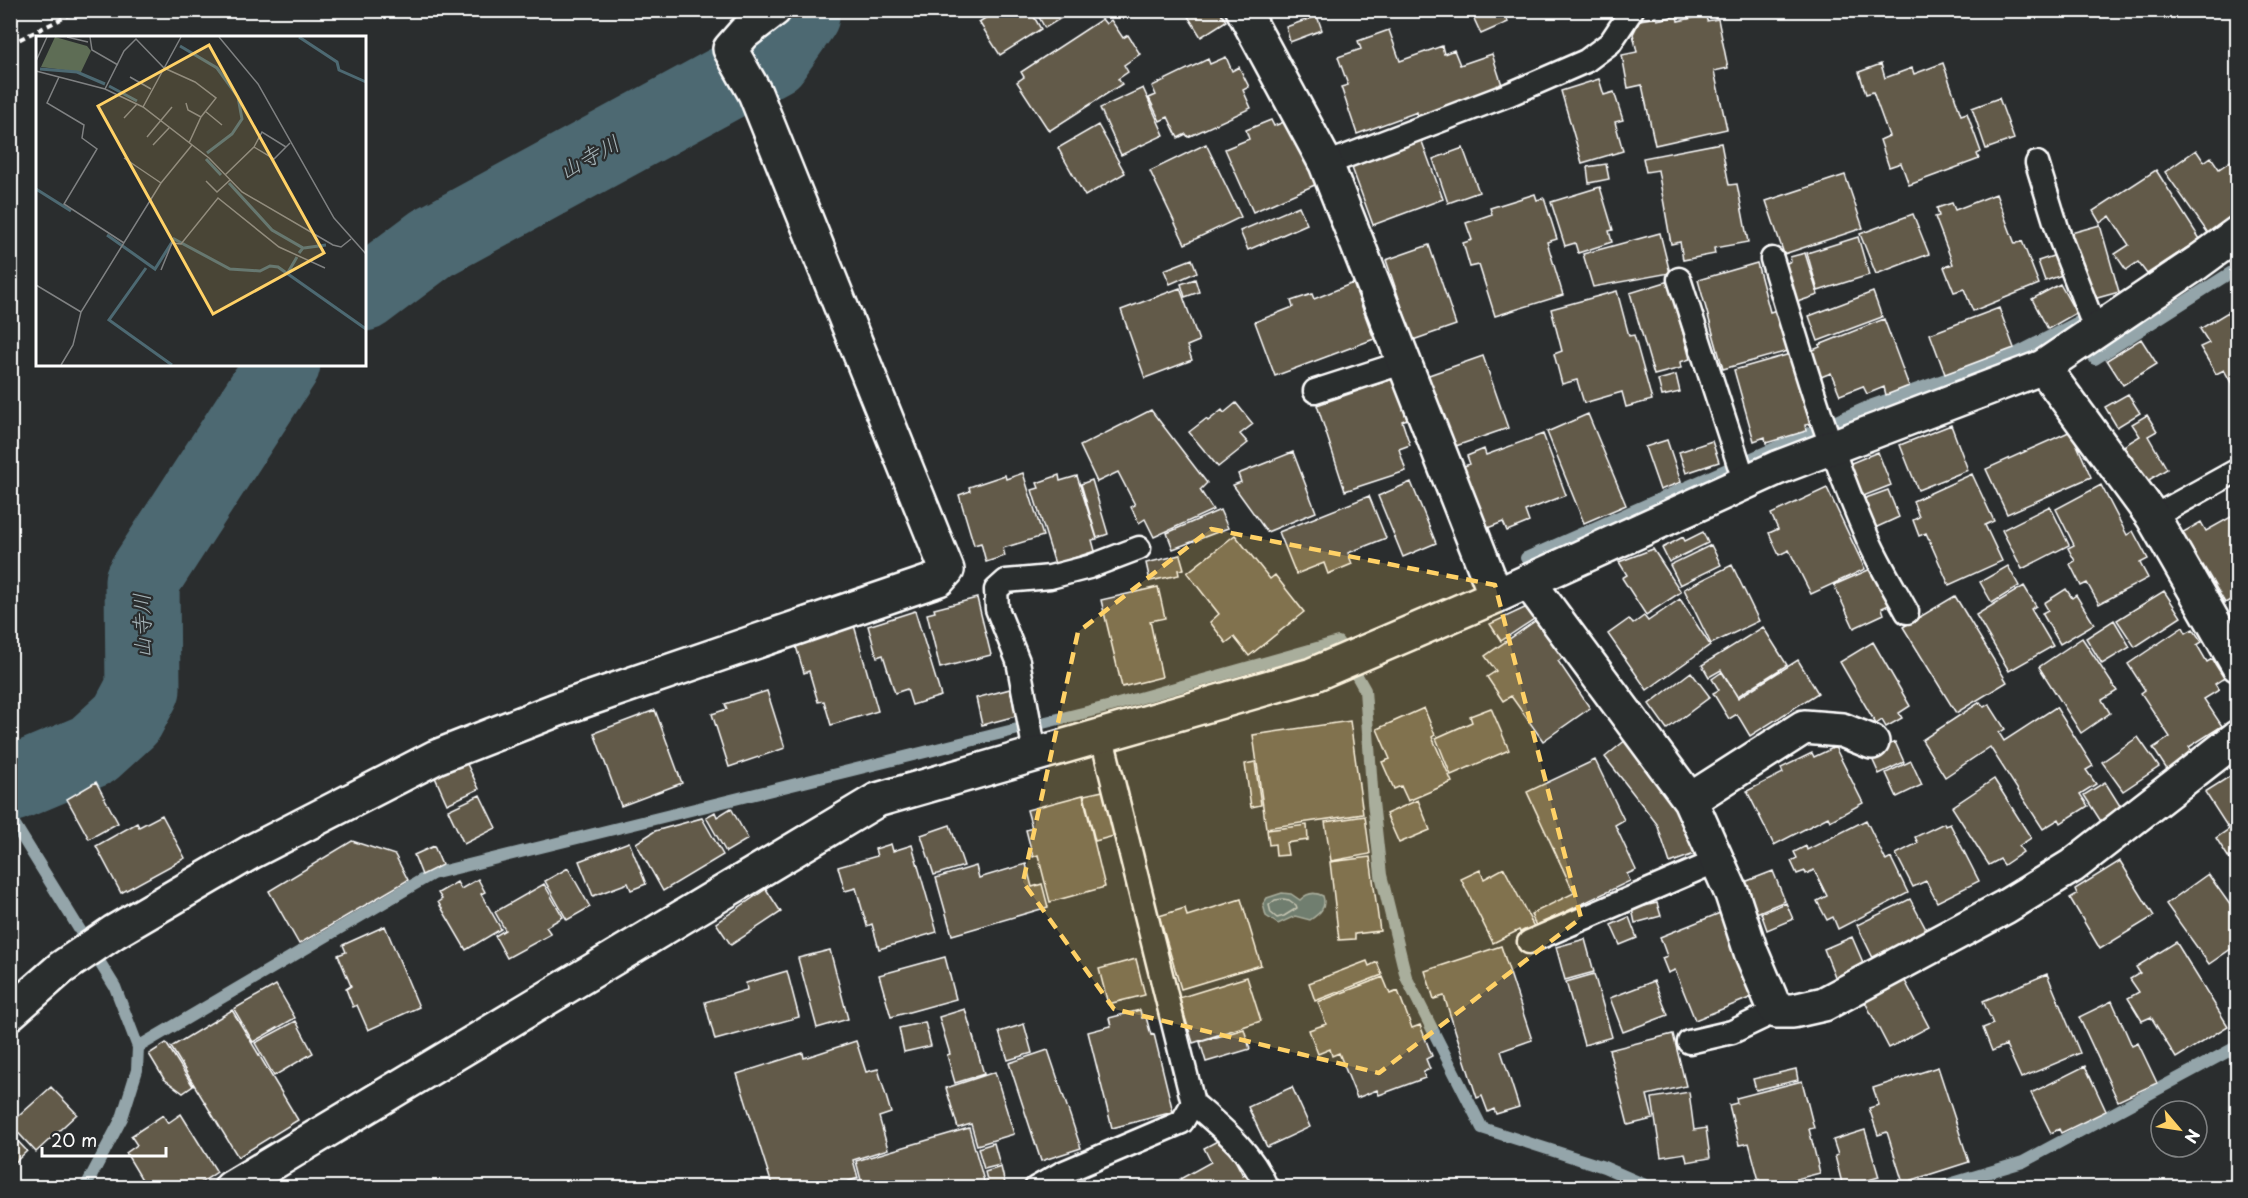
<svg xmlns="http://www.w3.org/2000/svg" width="2248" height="1198" font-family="'Playpen Sans','Klee One',sans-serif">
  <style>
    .water { fill: #4d6972; stroke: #94a5aa; stroke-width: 1.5 }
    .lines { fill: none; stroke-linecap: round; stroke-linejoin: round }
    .shore { stroke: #b8c3c7; stroke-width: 1.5 }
    .stream { stroke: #94a5aa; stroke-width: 12 }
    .river { stroke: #4d6972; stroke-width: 75 }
    .building { fill: #625a4a; stroke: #fff; stroke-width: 1.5 }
    .service-casing { stroke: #fff; stroke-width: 27 }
    .minor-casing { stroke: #fff; stroke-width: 38 }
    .path { stroke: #fff; stroke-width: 4; stroke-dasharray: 6 4.5; stroke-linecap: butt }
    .service { stroke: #2a2d2e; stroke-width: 22 }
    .minor { stroke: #2a2d2e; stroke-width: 33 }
    .marked { fill: #ffd166; fill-opacity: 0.2; stroke: #ffd166; stroke-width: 4.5; stroke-dasharray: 12 8; stroke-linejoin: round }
    .labels { text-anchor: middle; stroke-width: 4.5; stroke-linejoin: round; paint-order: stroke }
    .water-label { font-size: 22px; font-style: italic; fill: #a6b4b8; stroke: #2a2d2e }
    .inset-river { fill: none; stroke: #4d6972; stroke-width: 3 }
    .inset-road { fill: none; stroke: #7f8182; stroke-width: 1.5 }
    .view { fill: #ffd166; fill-opacity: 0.15; stroke: #ffd166; stroke-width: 3 }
    .inset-edge { fill: none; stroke: #fff; stroke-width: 3 }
  </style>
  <rect width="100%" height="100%" fill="#2a2d2e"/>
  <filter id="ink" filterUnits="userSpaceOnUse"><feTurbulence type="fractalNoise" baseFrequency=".0167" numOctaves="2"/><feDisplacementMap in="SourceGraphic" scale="12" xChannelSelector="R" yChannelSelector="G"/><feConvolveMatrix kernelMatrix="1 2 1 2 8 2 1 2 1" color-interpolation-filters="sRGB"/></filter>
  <g filter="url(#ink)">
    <!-- water -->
    <path class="water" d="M1282,893L1291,894L1300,900C1307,893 1314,891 1323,896C1327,908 1319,914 1310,920L1295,916L1278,924L1266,916L1263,904L1267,898Z"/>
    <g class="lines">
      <!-- shore -->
      <path class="shore" d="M1283,899L1289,900L1296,905L1297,908L1284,916L1277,918L1271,913L1269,905L1275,900Z"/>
      <!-- stream -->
      <path class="stream" d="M1539,575L1526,558L1870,406L2011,356L2076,323L2095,359L2238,268
        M10,817L115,987L138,1047L432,874L1111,706L1338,642L1365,690L1373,802L1381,875L1406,977L1482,1128L1604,1167L1652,1188
        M85,1188L122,1118L137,1070L138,1047
        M1936,1188L2023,1162L2238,1046"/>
      <!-- river -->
      <path class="river" d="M364,294L432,243L772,58L802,15L801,10
        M10,785L93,750L127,719L143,689L142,581L283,364"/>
    </g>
    <!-- building -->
    <path class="building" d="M998,10H1030L1041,29L1000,55L979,22Z
      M1035,10H1074L1045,28Z
      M1184,10H1219L1226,21L1201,37Z
      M1286,10H1299L1289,16Z
      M1384,10H1399L1387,16Z
      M1470,10H1503L1508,22L1481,34Z
      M1706,15L1707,21L1718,19L1728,68L1714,71L1727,129L1655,145L1642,85L1628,88L1622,55L1637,52L1633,34L1640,20L1656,17L1657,20L1677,16L1678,21Z
      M1317,16L1322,30L1290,42L1286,27Z
      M1102,19L1106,24L1111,20L1123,38L1128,35L1140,54L1124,65L1128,72L1118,79L1122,84L1049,131L1017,82L1024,77L1021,72Z
      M1389,30L1400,61L1442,46L1444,54L1454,50L1460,65L1492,54L1503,88L1418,117L1417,112L1357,134L1341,87L1348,85L1338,57L1361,49L1358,41Z
      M1226,57L1232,71L1239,67L1249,87L1243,90L1251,108L1188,137L1186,134L1178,138L1168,117L1160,121L1149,98L1156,95L1152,86L1208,59L1210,64Z
      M1943,63L1961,115L1967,113L1981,152L1977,154L1979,159L1909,185L1901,163L1889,167L1880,140L1889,136L1873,92L1866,94L1859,72L1881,64L1885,78L1912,68L1914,74Z
      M1599,79L1604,95L1614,92L1623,120L1615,122L1623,151L1582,163L1561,91Z
      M1143,88L1164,135L1121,155L1100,108Z
      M1999,98L2014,139L1986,149L1972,108Z
      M1271,120L1274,126L1289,120L1317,184L1253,212L1225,149L1249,139L1246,130Z
      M1098,125L1125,173L1085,196L1058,148Z
      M1421,139L1443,199L1373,225L1351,165Z
      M1721,143L1729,185L1737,184L1748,242L1714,248L1715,254L1683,260L1680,242L1671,244L1658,170L1646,172L1643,158Z
      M1206,144L1241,217L1185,244L1150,171Z
      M1463,148L1479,192L1448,203L1433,159Z
      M2196,150L2204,162L2211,157L2219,169L2238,156V216L2210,236L2165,172Z
      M1606,164L1609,179L1589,183L1587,167Z
      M2156,170L2200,239L2147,274L2138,262L2126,270L2115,254L2129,245L2110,216L2100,223L2093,211Z
      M1845,175L1863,228L1784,254L1766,201Z
      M1600,187L1613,230L1609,231L1612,242L1578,253L1575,243L1565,246L1551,202Z
      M1535,194L1537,200L1544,198L1557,239L1547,242L1563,295L1495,316L1479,265L1470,267L1463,243L1472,240L1466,223L1492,214L1490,208Z
      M1996,194L2015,244L2022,241L2039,284L1973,311L1964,289L1954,292L1944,267L1953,264L1935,217L1939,216L1937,208L1952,203L1955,210Z
      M1299,206L1307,224L1248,250L1240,231Z
      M1913,214L1929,254L1876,274L1860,234Z
      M2100,225L2119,292L2090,300L2071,233Z
      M1660,233L1670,273L1593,287L1583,254Z
      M1858,237L1869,275L1818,291L1807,253Z
      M1429,245L1456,325L1413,340L1386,260Z
      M1805,253L1818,295L1797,302L1785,264L1791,261L1790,257Z
      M2056,255L2062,275L2045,281L2038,261Z
      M1192,259L1197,272L1170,284L1164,270Z
      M1757,263L1770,312L1777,310L1788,351L1723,369L1698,280Z
      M1195,279L1199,292L1185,297L1181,284Z
      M1669,281L1690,359L1680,362L1681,368L1654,375L1630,293Z
      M1353,283L1374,339L1275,376L1255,322L1293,307L1291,301L1312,294L1314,299Z
      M2060,284L2076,313L2048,329L2032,299Z
      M1180,288L1199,341L1187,346L1192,360L1145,378L1121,310Z
      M1617,291L1629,336L1634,335L1652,400L1626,407L1622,392L1584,403L1577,380L1562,384L1554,354L1562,351L1551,309Z
      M1873,292L1882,317L1818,341L1809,316Z
      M2238,306V383L2233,386L2224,370L2216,374L2200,347L2209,343L2200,329Z
      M1999,308L2014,348L1945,374L1930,334Z
      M1884,319L1909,386L1886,395L1884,387L1867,394L1863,386L1840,395L1831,373L1821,377L1811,351L1820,347L1819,345Z
      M2141,339L2157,364L2123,385L2107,360Z
      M1790,354L1810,424L1805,425L1806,431L1766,443L1765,437L1754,441L1734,370Z
      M1483,356L1508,428L1450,448L1426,376Z
      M1676,375L1680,392L1662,396L1658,380Z
      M1393,379L1407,419L1402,421L1410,445L1399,449L1406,471L1345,491L1317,405Z
      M2128,394L2140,413L2117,427L2105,407Z
      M1236,403L1253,424L1240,434L1248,443L1218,467L1189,432L1206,419L1208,421L1222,410L1224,413Z
      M1151,410L1207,483L1200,490L1213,510L1154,537L1145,519L1139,523L1131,507L1135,505L1118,472L1097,482L1080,446Z
      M1588,414L1626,505L1584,523L1547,432Z
      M2147,415L2157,431L2148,436L2167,469L2144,483L2122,447L2140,436L2132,424Z
      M1951,425L1968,470L1918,490L1900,445Z
      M2071,431L2091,477L2007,514L1986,469Z
      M1543,434L1566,495L1525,511L1529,522L1507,531L1503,522L1485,529L1461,467L1470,464L1467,456L1484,449L1486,455Z
      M1667,440L1681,482L1660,490L1645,447Z
      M1712,441L1719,462L1686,473L1679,452Z
      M1293,452L1316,512L1267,532L1233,485L1241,482L1238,474Z
      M1878,452L1891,485L1861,497L1849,464Z
      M1023,473L1043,536L1003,548L1005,556L986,562L981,543L974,545L959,495L970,491L969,487L1005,475L1006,479Z
      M1972,474L1994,521L1985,525L2002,561L1949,585L1926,533L1919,536L1913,520L1919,517L1913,501Z
      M1059,475L1060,481L1077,476L1097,539L1092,540L1095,551L1055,564L1032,490L1039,488L1037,483Z
      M1092,480L1108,534L1097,538L1081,484Z
      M1411,482L1436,543L1403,557L1378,496Z
      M2101,485L2127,535L2133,531L2148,559L2140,563L2148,578L2099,604L2087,583L2081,586L2070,564L2075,561L2068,548L2074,545L2056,509Z
      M1827,488L1865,569L1811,594L1789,550L1779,555L1769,533L1778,529L1771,514Z
      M1888,490L1899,517L1875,528L1863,499Z
      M1369,496L1386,538L1348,553L1352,564L1328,574L1324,563L1296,574L1279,532Z
      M2050,506L2069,545L2022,569L2002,530Z
      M1220,510L1228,528L1173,549L1167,533Z
      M2238,513V596L2225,603L2203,565L2197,569L2178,535L2201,522L2206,531Z
      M1703,532L1708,543L1669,562L1662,548L1683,537L1685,541Z
      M1235,535L1270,579L1275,575L1304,612L1249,656L1234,637L1226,643L1210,622L1219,614L1187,573Z
      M1711,545L1721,565L1680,585L1670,565Z
      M1653,549L1681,592L1646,615L1622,578L1627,575L1619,562Z
      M1180,555L1184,569L1178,570L1179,575L1150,581L1146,563Z
      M1732,565L1759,621L1711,644L1684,589Z
      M2008,566L2019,586L1992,603L1980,582Z
      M1873,568L1889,605L1882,608L1884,614L1854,628L1834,585Z
      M2024,586L2036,606L2031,609L2053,646L2009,671L1976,615Z
      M1158,587L1165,618L1150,621L1162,677L1122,687L1101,600Z
      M2066,589L2072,598L2076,595L2094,624L2060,644L2042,613L2048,610L2044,603Z
      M2164,591L2181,617L2135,647L2117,620Z
      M1955,596L2007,682L1956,713L1903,627Z
      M977,598L991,655L940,668L927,614L935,612L934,609Z
      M1680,599L1710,645L1647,690L1608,634L1629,619L1633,624L1644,616L1648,621Z
      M1529,606L1537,617L1501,641L1490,624Z
      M915,611L941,696L912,705L907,689L895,693L883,655L877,657L868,626Z
      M1538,619L1564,657L1558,661L1590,708L1543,741L1511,696L1503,701L1487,677L1496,671L1485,656Z
      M2114,620L2130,647L2102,664L2086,638Z
      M854,625L878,711L831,725L824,701L818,702L809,671L804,673L795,643Z
      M1763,627L1787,665L1738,696L1721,670L1709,677L1702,665Z
      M2183,627L2186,633L2193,629L2202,642L2197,645L2207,662L2212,659L2224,678L2215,684L2219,690L2204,699L2222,726L2189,747L2194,754L2168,771L2153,748L2170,737L2141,693L2145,690L2128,664Z
      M2082,638L2117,691L2102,700L2110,713L2081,733L2039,667Z
      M1873,642L1910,706L1899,713L1902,718L1886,727L1882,720L1876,724L1840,662Z
      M1798,660L1818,693L1750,736L1737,714L1729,719L1713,693L1719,690L1712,679L1722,672L1738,698Z
      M1691,672L1710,697L1667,729L1649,704Z
      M1010,689L1016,716L982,725L976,698Z
      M767,691L785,748L729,767L712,714L727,709L725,704Z
      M1980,702L1984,707L1989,704L2005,729L1999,733L2004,741L2056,707L2093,766L2086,770L2096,784L2080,794L2088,806L2061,823L2059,819L2043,829L1990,747L1945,777L1922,740Z
      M1424,708L1435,735L1432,737L1452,782L1408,801L1401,786L1394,789L1382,762L1390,759L1377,729Z
      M1491,708L1509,750L1451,775L1436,738L1472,722L1470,716Z
      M655,710L682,783L621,806L594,733Z
      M1350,721L1363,814L1266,828L1253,735Z
      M2138,737L2159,767L2123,791L2102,762Z
      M1627,739L1677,805L1697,853L1670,863L1657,824L1605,757Z
      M1895,742L1904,762L1879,774L1870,754Z
      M1835,747L1863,803L1830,821L1828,817L1774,845L1747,791L1783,773L1781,768L1812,753L1814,757Z
      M465,760L479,789L447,804L434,775Z
      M1595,760L1624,820L1615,825L1636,870L1627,874L1630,881L1536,926L1531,914L1574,893L1527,792Z
      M1911,761L1922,785L1897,797L1886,773Z
      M1255,762L1261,805L1251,807L1245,764Z
      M2238,771V859L2232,863L2216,838L2229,829L2205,792Z
      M1994,779L2031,838L2019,846L2023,852L2004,865L2000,859L1989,865L1952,807Z
      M96,782L118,823L89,839L67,799Z
      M2105,782L2122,809L2102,823L2084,795Z
      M1103,791L1114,836L1095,841L1084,795Z
      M480,795L496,828L464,844L448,810Z
      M1083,795L1105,887L1050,902L1038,855L1033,857L1026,830L1032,828L1027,810Z
      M1418,800L1430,830L1399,843L1386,814Z
      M731,808L748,839L726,852L706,817L715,812L717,817Z
      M162,815L185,858L121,893L96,846L137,823L139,827Z
      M1365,816L1370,854L1331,861L1325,822Z
      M702,818L723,855L663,891L636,843L655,831Z
      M1866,820L1886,861L1891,858L1908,893L1838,929L1833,917L1827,920L1817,901L1827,896L1814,870L1806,874L1805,871L1797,874L1791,861L1797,858L1794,852L1806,846L1807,850Z
      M1944,823L1945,826L1950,824L1979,881L1937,902L1926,881L1913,887L1896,854L1918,843L1915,837Z
      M950,825L964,866L934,875L921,835Z
      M1307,825L1308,840L1286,843L1288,855L1276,856L1275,844L1269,845L1267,830Z
      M352,841L395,855L408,880L299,944L269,891Z
      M629,842L646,884L631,890L628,883L593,896L579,861Z
      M891,844L893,851L912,845L937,932L879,949L872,924L867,926L856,888L845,891L838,867L877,856L875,849Z
      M434,846L442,865L422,875L414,855Z
      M1370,857L1380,931L1355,934V939L1339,940L1330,862Z
      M2120,861L2154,916L2100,949L2070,898L2077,894L2075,889Z
      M1026,864L1032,887L1042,884L1048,907L952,935L936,878L976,866L979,878Z
      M568,868L590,907L567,920L545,881Z
      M1504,868L1534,927L1521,934L1519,930L1493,943L1461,879L1480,870L1484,879Z
      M1773,871L1785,901L1754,914L1742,883Z
      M2208,874L2233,909L2238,906V944L2209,964L2166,904Z
      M478,879L485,892L481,894L501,929L466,950L438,902L442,899L438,893L457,882L461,889Z
      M544,884L563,917L546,927L551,934L507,958L495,936L505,930L495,912Z
      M766,889L781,912L731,945L716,923Z
      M1241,899L1261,965L1181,989L1159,916L1185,908L1187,916Z
      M1910,899L1928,933L1874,960L1857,925Z
      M1657,903L1661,916L1635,923L1632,909Z
      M1786,903L1793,919L1767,930L1761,913Z
      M1720,913L1752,997L1695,1020L1675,970L1668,973L1662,958L1667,956L1660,937Z
      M1629,917L1637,938L1620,945L1611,925Z
      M385,926L419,1007L368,1030L357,1005L353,1007L346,989L351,986L338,955L346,952L343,945Z
      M1852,937L1865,967L1836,979L1824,949Z
      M1585,939L1594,972L1565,980L1556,947Z
      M2176,942L2228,1026L2176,1058L2151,1017L2142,1021L2128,998L2139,992L2130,979L2140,973L2136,967Z
      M1501,946L1532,1040L1501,1051L1519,1107L1496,1114L1494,1109L1488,1112L1482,1096L1477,1098L1444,996L1434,999L1425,971Z
      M830,950L848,1019L817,1028L798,958Z
      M945,957L956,999L891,1017L879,975Z
      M1136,959L1145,995L1108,1004L1099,969Z
      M1367,961L1369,966L1377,962L1382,975L1315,1001L1309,983Z
      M787,971L799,1017L715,1040L705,1002L747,990L746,983Z
      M1594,974L1612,1037L1584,1045L1566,982Z
      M2047,974L2080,1053L2021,1078L2006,1045L1992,1051L1983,1028L1993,1024L1983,1001Z
      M1247,977L1261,1021L1193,1043L1179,998Z
      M1383,977L1390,994L1398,991L1412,1028L1420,1025L1432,1056L1426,1059L1430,1069L1423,1072L1425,1078L1379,1095L1377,1090L1357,1098L1339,1053L1332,1056L1330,1049L1318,1054L1309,1030L1326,1024L1318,1002Z
      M1904,979L1929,1027L1889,1048L1864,1000Z
      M1654,981L1668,1015L1623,1032L1610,998Z
      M276,985L295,1018L253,1042L234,1009Z
      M2112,1001L2132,1046L2138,1043L2157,1083L2118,1101L2079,1017Z
      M965,1009L984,1074L955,1083L947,1055L950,1054L939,1017Z
      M232,1010L298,1120L238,1157L171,1047Z
      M1140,1010L1142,1018L1146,1017L1151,1035L1154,1034L1173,1112L1112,1128L1088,1032L1111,1026L1109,1018Z
      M296,1021L313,1053L274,1076L255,1043Z
      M925,1022L931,1046L904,1052L899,1028Z
      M1024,1024L1032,1053L1008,1060L999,1032Z
      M1244,1029L1250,1049L1206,1062L1200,1042Z
      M1673,1034L1686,1086L1647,1095L1653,1119L1628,1125L1609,1050Z
      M856,1041L866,1072L878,1069L891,1113L879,1117L888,1149L853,1160L858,1178L829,1188H773L737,1074L803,1053L804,1058Z
      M166,1043L193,1086L183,1093L164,1079L149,1054Z
      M1048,1050L1081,1148L1041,1161L1009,1063Z
      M2085,1066L2106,1111L2061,1133L2059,1129L2051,1133L2031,1093Z
      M1938,1067L1969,1162L1903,1183L1887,1132L1878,1135L1869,1108L1879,1105L1873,1088Z
      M1796,1069L1798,1080L1756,1090L1753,1079Z
      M995,1072L1014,1134L977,1145L971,1124L958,1128L946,1088Z
      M1802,1081L1814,1128L1809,1129L1820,1173L1761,1188L1749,1143L1739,1145L1729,1105L1737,1103L1736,1098Z
      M51,1087L77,1114L36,1152L10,1124Z
      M1292,1087L1310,1127L1267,1147L1248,1107Z
      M1689,1092L1694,1130L1706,1128L1710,1158L1687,1162L1685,1153L1661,1157L1652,1098Z
      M181,1114L217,1172L193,1188H147L126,1153L137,1145L131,1136L163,1115L168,1123Z
      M969,1128L986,1188H863L856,1161Z
      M1865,1130L1879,1177L1843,1187L1835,1156L1838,1155L1833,1140Z
      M10,1133L27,1151L10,1167Z
      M1223,1138L1243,1175L1249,1172L1257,1188H1185L1180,1179L1211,1162L1204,1148Z
      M994,1143L1000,1165L984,1169L978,1148Z
      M1001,1167L1006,1188H989L985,1172Z
      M1088,1182L1091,1188H1076Z"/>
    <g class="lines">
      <!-- service casing -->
      <g class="service-casing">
        <path id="service" d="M2037,163L2061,241L2096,331
          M1326,164L1510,94L1586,61L1610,43L1632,10
          M1772,259C1801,354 1828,449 1868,539C1879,564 1894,588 1907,612
          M1679,279L1745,483
          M1315,391L1405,362
          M2153,517L2238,470
          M1035,753L1018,661L997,609L996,590L1006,581L1050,577L1089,567L1139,548
          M1529,942L1717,861
          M1689,1042L1732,1032L1776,1011
          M1193,1103C1223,1129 1250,1150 1267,1188
          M1036,1188L1062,1173L1182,1122L1193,1103L1101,734"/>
      </g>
      <!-- minor casing -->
      <g class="minor-casing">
        <path id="minor" d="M1243,10L1326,164L1496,596
          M2043,367L2153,517L2238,665
          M1528,581L1690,800L1732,894L1751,952L1776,1011H1793L1824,1004L2005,907L2072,866L2238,737
          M1690,800L1804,727L1842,730L1872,742
          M10,1013L61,968L114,932L251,852L436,757L556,710L939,579L947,570L755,93L730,49L744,33L774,10
          M231,1188L877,800L1312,675L1496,596L1777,468L2043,367L2197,263L2238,233"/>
      </g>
      <!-- path -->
      <path class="path" d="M10,44L80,10"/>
      <!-- service -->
      <use href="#service" class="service"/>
      <!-- minor -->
      <use href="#minor" class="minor"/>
    </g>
  </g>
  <!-- marked area -->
  <path class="marked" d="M1211,529L1495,585L1581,918L1379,1073L1114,1009L1023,882L1078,632Z"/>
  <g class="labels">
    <!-- water labels -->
    <g class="water-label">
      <text transform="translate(589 157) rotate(-29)" y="8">山寺川</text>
      <text transform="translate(142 626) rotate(-91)" y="8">山寺川</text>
    </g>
  </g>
  <!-- overview -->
  <g transform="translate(36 36)">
    <rect width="330" height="330" fill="#2a2d2e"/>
    <path d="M19,1L51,10L55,15L45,36L5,31Z" fill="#5e6d55"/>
    <path class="inset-river" d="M263,1L301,26L303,34L330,46M144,10L181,32L202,61L206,83L196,98L171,117M4,33L41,36L69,48M73,50L101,65M170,123L185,139M193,147L236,194L267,212L263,217M0,153L35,175M71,199L119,233L138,203L194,233L224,235L234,230L242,231L330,293M268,212L290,209M110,232L73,284L136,329M251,238L261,221"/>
    <path class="inset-road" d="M31,1L52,6M54,1L56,14L82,29M183,1L222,48L298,182L330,218M0,25L11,1M128,32L159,46L180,62L165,81L153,107M0,35L69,53L107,71L173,122L206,156L297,209L305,211L315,203M23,41L11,67L48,89L46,102L61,113L28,168L88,207M94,41L115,53M69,53L88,15L100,3L128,32M150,67L152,74L165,81M107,71L145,1M169,75L186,89M88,82L101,68M111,101L136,71M117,109L133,92M218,111L226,96L250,111M88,122L125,147M189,139L218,111L238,123L254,107M170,145L181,156L194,144M125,234L136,207L145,208L182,162L243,211L289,232M0,249L45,276M25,329L37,309L45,276L125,147L156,109"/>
    <path class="view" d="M173,9L288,217L177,278L62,70Z"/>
    <rect width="330" height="330" class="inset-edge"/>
  </g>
  <!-- margin -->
  <rect width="2248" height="1198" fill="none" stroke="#2a2d2e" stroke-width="36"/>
  <rect x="18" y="18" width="2212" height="1162" fill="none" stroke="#fff" stroke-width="2" filter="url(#ink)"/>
  <!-- north arrow -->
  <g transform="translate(2179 1129) rotate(119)"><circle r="28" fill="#2a2d2e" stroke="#7f8182" stroke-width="1.5"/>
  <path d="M0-4.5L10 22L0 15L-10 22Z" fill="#ffd166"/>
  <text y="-9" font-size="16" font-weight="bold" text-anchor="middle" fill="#ffffff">N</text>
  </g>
  <!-- scale -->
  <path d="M42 1147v9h124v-9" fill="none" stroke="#ffffff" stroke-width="3"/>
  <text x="51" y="1147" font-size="18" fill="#ffffff" stroke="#2a2d2e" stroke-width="4.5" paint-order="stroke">20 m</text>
</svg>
